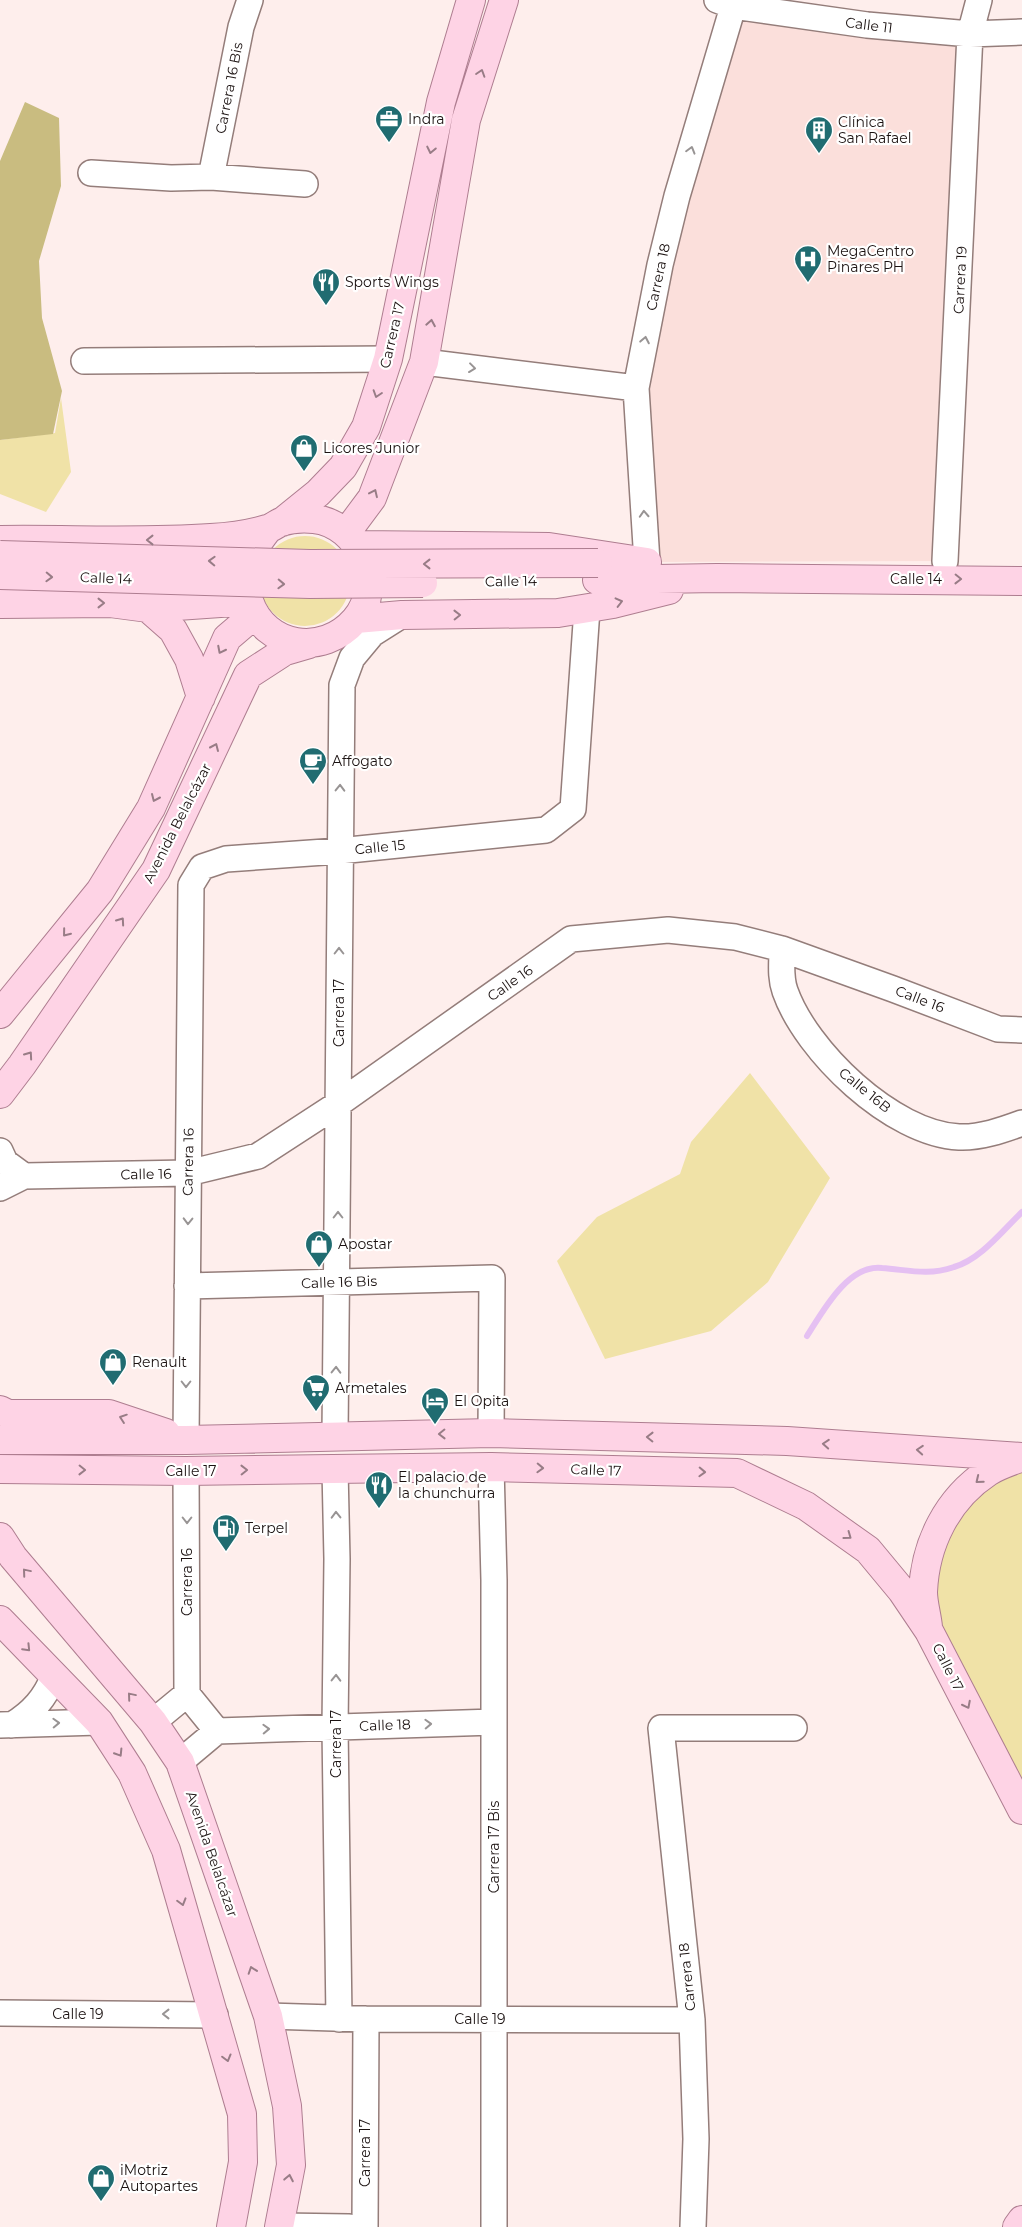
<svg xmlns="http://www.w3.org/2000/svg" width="1022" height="2227" font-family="Montserrat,sans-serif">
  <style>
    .built { fill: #fbdfdb }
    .green { fill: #f0e2a7 }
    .forest { fill: #c9bc80 }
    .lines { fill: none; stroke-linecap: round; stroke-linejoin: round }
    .stream { stroke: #e5c0f2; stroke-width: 6 }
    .minor-casing { stroke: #947d7a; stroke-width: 28 }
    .major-casing { stroke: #ae7d90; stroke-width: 30 }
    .minor { stroke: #fff; stroke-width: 25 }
    .major { stroke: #fed3e5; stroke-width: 28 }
    .major-bridge-casing { stroke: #ae7d90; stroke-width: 30; stroke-linecap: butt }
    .major-bridge { stroke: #fed3e5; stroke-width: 28 }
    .oneway { stroke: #987c86 }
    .oneway2 { stroke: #989494 }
    .labels { text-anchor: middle; stroke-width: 4.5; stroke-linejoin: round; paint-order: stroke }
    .street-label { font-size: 14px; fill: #1b1211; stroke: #fff }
    .poi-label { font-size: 14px; fill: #1b1211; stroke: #fff; text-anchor: start }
  </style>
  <rect width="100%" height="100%" fill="#feeeec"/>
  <!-- built -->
  <path class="built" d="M733,6L970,34L945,561L647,562L636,388Z"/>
  <!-- green -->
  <path class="green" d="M61,398L71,472L46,512L0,494V440L55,433Z
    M260 581a45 45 0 1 1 90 0a45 45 0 1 1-90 0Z
    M750,1073L830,1178L768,1282L711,1331L605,1359L557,1261L597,1217L680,1174L691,1142Z
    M1022,1457V1810L923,1594L939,1524Z"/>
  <!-- forest -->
  <path class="forest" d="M25,102L59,118L61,186L39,261L42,318L62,391L53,434L0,440V161Z"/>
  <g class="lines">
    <!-- stream -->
    <path class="stream" d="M807,1336C823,1311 848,1264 882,1268C909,1270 927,1276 954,1267C981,1259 1002,1231 1022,1212"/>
    <!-- minor casing -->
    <g class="minor-casing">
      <path id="minor" d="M717,0L733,6L867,25L970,34L1022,32
        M91,173L171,178L211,177L305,184
        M211,177L241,27L250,0
        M84,361L388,359
        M424,362L636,388
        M945,561L970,34L979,0
        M647,562L636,388L660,265L677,196L735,0
        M782,949C782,963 780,977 785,991C806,1051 892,1134 959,1137C980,1138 1003,1130 1022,1123
        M0,1151L5,1162L24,1176
        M0,1188L24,1176L188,1173L258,1156L338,1104L571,939L668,930L735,937L782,949L893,989L998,1029L1022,1030
        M187,1286L492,1278L491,1433
        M335,1436L342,685L352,658L372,634L402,615
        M186,1440L191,885L202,867L226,859L339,851L546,830L573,809L587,609
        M491,1467L494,1580V2227
        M335,1469L337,1559L335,1727L339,2019
        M186,1471L187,1694
        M187,1694L217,1731
        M153,1722L187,1694
        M0,1725L99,1722
        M12,1725C33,1712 45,1698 54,1676
        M180,1762L217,1731L494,1722
        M0,2013L215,2015
        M268,2016L366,2019L692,2020
        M280,2226L349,2227
        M365,2227L366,2019
        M693,2227L696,2139L692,2020L661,1728H794"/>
    </g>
    <!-- major casing -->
    <g class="major-casing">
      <path id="major" d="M282,522L318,493L343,467L366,427L388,359L441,102L471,0
        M346,533L372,498L424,362L466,120L504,0
        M0,540C70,539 141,543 211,538C229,537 250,534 267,529C272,528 276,524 281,522C290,519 304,518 314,519C360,524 386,585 355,620C323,657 265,648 249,601C246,592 243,582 245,572C248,555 258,542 268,529
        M357,545L549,547L647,562
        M597,580L717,578L1022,581
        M0,604L110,603L148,608L173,630L189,659L201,697
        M148,608L249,601
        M356,619L402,615L558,613L613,604L669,590
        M0,1014L100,891L151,808L227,638L254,615
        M0,1094L22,1065L156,870L248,675L285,651L309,644
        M0,1410L8,1414H109L166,1433
        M0,1440H186L491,1433L787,1441L1022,1457
        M0,1469L186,1471L491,1467L737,1473L806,1506L868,1550L902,1591L929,1631L1022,1810
        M0,1537L13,1557L153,1722L180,1762L268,2016L287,2106L291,2165L279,2227
        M0,1620L99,1722L132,1773L166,1850L242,2114L243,2162L231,2227
        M928,1627C927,1616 923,1603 923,1592C925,1544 947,1499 988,1472C997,1466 1009,1462 1020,1458
        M1017,2227L1022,2220"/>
    </g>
    <!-- minor -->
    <use href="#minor" class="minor"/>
    <!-- major -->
    <use href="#major" class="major"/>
    <!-- major-bridge casing -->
    <g class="major-bridge-casing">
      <path id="major-bridge" d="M0,555L310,564L598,563
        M0,575L310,584L423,583"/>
    </g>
    <!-- major-bridge -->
    <use href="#major-bridge" class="major-bridge"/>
  </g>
  <!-- one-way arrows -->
  <defs><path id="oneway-chevron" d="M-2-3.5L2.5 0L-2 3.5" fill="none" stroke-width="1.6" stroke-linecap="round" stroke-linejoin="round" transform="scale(1.25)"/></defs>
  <g class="oneway">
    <use href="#oneway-chevron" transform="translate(481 73) rotate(-72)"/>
    <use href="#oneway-chevron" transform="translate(431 150) rotate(102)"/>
    <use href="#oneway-chevron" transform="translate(431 323) rotate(-80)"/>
    <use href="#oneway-chevron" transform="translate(377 394) rotate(108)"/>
    <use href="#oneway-chevron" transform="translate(374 493) rotate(-65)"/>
    <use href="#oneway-chevron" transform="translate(150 540) rotate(180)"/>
    <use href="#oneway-chevron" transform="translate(212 561) rotate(-178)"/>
    <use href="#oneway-chevron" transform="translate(427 564) rotate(180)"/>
    <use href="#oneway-chevron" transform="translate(49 577) rotate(2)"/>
    <use href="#oneway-chevron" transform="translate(958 579) rotate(1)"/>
    <use href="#oneway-chevron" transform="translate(281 584) rotate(2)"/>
    <use href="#oneway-chevron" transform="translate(619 602) rotate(-14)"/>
    <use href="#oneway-chevron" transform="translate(101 603)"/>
    <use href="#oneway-chevron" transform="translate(457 615) rotate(-1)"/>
    <use href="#oneway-chevron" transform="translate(221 650) rotate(117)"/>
    <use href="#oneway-chevron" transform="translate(215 747) rotate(-66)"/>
    <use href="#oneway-chevron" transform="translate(155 798) rotate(114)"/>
    <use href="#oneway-chevron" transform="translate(121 921) rotate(-55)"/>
    <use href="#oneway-chevron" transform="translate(66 933) rotate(129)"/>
    <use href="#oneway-chevron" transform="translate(29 1055) rotate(-55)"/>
    <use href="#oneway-chevron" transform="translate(123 1418) rotate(-161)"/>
    <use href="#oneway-chevron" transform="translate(442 1434) rotate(179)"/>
    <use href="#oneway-chevron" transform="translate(650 1437) rotate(-179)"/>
    <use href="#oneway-chevron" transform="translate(826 1444) rotate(-176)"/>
    <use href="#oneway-chevron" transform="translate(920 1450) rotate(-176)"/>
    <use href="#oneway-chevron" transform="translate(540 1468) rotate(2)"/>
    <use href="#oneway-chevron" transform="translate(82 1470) rotate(1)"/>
    <use href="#oneway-chevron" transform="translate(244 1470) rotate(-1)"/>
    <use href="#oneway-chevron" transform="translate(702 1472) rotate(2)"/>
    <use href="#oneway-chevron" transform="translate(979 1480) rotate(141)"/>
    <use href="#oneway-chevron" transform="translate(848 1536) rotate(36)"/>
    <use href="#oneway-chevron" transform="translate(26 1572) rotate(-130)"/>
    <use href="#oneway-chevron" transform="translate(27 1648) rotate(46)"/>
    <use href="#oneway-chevron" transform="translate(131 1696) rotate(-130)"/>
    <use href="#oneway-chevron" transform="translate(967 1705) rotate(63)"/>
    <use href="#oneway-chevron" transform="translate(119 1753) rotate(58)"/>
    <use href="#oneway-chevron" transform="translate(182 1902) rotate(74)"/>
    <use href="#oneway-chevron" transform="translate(252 1970) rotate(-109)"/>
    <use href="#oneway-chevron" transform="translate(227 2058) rotate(75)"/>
    <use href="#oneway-chevron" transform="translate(289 2178) rotate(-79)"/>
  </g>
  <g class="oneway2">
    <use href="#oneway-chevron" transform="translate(691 150) rotate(-74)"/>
    <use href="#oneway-chevron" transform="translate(645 340) rotate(-79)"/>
    <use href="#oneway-chevron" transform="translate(472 368) rotate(7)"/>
    <use href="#oneway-chevron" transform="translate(644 514) rotate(-93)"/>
    <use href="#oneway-chevron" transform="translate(340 788) rotate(-89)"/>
    <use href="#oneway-chevron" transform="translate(339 951) rotate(-90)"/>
    <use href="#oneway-chevron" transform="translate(338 1215) rotate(-90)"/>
    <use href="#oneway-chevron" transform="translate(188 1221) rotate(91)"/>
    <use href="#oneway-chevron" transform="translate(336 1370) rotate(-89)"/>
    <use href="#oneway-chevron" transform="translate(186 1384) rotate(90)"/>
    <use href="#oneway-chevron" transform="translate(336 1515) rotate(-91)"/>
    <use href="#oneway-chevron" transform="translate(187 1520) rotate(90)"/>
    <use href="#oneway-chevron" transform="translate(336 1678) rotate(-89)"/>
    <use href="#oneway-chevron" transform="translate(56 1723) rotate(-2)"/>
    <use href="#oneway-chevron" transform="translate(428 1724) rotate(-2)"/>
    <use href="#oneway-chevron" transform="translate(266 1729) rotate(-2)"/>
    <use href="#oneway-chevron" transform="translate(166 2014) rotate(-180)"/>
  </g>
  <!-- icons -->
  <defs>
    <g id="office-pin" transform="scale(1.4375)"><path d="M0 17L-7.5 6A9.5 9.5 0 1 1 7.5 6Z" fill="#206c71" stroke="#fff"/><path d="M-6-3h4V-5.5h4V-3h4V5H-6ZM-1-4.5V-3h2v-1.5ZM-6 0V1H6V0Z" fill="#fff"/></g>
    <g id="building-pin" transform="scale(1.4375)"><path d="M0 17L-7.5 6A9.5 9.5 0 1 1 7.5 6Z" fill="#206c71" stroke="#fff"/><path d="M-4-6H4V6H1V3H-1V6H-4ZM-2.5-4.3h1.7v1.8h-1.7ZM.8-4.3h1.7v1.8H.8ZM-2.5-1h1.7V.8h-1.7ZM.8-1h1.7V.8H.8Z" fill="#fff"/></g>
    <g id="hospital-pin" transform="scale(1.4375)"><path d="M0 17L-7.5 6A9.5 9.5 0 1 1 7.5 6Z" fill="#206c71" stroke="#fff"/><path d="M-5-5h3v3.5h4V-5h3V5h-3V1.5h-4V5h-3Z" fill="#fff"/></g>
    <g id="restaurant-pin" transform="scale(1.4375)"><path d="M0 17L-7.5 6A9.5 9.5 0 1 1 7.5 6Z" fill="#206c71" stroke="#fff"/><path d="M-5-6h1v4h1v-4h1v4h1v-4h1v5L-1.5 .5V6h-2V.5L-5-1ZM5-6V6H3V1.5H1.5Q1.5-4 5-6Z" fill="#fff"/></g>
    <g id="shop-pin" transform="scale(1.4375)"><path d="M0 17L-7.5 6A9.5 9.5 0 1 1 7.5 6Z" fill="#206c71" stroke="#fff"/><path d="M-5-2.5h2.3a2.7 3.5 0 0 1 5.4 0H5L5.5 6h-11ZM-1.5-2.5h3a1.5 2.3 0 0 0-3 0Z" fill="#fff"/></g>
    <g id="cafe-pin" transform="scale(1.4375)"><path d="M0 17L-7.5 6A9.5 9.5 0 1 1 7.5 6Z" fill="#206c71" stroke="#fff"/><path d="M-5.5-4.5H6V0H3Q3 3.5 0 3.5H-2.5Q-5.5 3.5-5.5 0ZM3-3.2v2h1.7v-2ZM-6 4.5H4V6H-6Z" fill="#fff"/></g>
    <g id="supermarket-pin" transform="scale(1.4375)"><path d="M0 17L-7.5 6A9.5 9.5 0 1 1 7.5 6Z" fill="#206c71" stroke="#fff"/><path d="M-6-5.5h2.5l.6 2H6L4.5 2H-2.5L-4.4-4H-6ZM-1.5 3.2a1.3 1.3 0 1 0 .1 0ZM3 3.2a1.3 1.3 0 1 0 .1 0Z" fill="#fff"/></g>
    <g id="hotel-pin" transform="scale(1.4375)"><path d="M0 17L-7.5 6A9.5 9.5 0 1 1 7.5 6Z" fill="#206c71" stroke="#fff"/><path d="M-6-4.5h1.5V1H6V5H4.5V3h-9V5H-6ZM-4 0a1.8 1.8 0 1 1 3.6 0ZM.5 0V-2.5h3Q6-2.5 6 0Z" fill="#fff"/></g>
    <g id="fuel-pin" transform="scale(1.4375)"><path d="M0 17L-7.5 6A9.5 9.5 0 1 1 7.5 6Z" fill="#206c71" stroke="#fff"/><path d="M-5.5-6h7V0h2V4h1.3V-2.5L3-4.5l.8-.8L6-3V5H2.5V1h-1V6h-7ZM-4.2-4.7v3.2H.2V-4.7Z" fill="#fff"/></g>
  </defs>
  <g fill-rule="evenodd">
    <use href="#office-pin" x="389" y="119"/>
    <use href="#building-pin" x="819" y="130"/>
    <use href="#hospital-pin" x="808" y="259"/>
    <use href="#restaurant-pin" x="326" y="282"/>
    <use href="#shop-pin" x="304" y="448"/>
    <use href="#cafe-pin" x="313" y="761"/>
    <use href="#shop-pin" x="319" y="1244"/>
    <use href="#shop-pin" x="113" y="1362"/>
    <use href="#supermarket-pin" x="316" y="1388"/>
    <use href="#hotel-pin" x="435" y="1401"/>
    <use href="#restaurant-pin" x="379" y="1485"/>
    <use href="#fuel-pin" x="226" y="1528"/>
    <use href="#shop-pin" x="101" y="2178"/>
  </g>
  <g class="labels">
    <!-- street labels -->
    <g class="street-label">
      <text transform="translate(869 25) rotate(7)" y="5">Calle 11</text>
      <text transform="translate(229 88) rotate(-79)" y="5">Carrera 16 Bis</text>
      <text transform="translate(658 277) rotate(-78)" y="5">Carrera 18</text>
      <text transform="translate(960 280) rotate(-87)" y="5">Carrera 19</text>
      <text transform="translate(392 335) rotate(-77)" y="5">Carrera 17</text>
      <text transform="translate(106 578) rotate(2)" y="5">Calle 14</text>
      <text x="916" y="584">Calle 14</text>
      <text transform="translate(511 581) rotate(-1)" y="5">Calle 14</text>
      <text transform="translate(177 823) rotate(-63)" y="5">Avenida Belalcázar</text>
      <text transform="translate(380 847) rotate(-6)" y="5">Calle 15</text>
      <text transform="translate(510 983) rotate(-35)" y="5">Calle 16</text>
      <text transform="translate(920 999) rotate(21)" y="5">Calle 16</text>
      <text transform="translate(339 1013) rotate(-90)" y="5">Carrera 17</text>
      <text transform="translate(865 1090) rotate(39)" y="5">Calle 16B</text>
      <text transform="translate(188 1162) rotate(-89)" y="5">Carrera 16</text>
      <text transform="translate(146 1174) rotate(-1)" y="5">Calle 16</text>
      <text transform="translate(339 1282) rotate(-2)" y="5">Calle 16 Bis</text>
      <text transform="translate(596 1470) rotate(2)" y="5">Calle 17</text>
      <text x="191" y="1476">Calle 17</text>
      <text transform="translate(187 1582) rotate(-90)" y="5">Carrera 16</text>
      <text transform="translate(948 1667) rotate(63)" y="5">Calle 17</text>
      <text transform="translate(385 1725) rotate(-2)" y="5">Calle 18</text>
      <text transform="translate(336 1744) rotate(-90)" y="5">Carrera 17</text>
      <text transform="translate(494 1847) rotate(-90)" y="5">Carrera 17 Bis</text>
      <text transform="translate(212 1854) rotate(71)" y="5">Avenida Belalcázar</text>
      <text transform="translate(687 1977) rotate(-96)" y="5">Carrera 18</text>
      <text x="78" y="2019">Calle 19</text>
      <text x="480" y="2024">Calle 19</text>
      <text transform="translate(365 2153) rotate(-90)" y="5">Carrera 17</text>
    </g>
    <!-- poi labels -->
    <g class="poi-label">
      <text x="408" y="124">Indra</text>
      <text x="838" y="127">Clínica<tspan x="838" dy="16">San Rafael</tspan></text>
      <text x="827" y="256">MegaCentro<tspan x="827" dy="16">Pinares PH</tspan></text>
      <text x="345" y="287">Sports Wings</text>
      <text x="323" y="453">Licores Junior</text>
      <text x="332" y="766">Affogato</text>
      <text x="338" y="1249">Apostar</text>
      <text x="132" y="1367">Renault</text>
      <text x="335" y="1393">Armetales</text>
      <text x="454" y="1406">El Opita</text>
      <text x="398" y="1482">El palacio de<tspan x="398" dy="16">la chunchurra</tspan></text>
      <text x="245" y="1533">Terpel</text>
      <text x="120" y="2175">iMotriz<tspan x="120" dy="16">Autopartes</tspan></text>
    </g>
  </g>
</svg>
